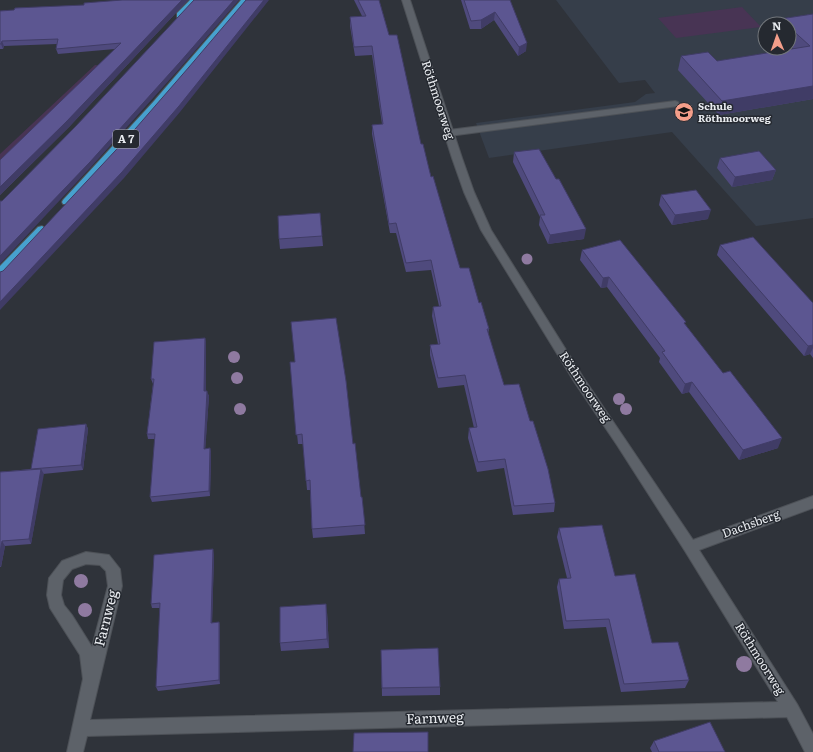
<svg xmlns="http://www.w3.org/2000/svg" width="813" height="752" font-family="Literata,serif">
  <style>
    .built { fill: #363e4a; fill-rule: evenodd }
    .green { fill: #483454 }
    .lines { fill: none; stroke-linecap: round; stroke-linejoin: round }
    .service-casing { stroke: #4d5157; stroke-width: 2 }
    .minor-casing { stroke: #4d5157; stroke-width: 2 }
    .motorway-casing { stroke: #4d5157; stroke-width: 2 }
    .service { fill: #5d6269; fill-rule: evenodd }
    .minor { fill: #5d6269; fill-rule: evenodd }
    .motorway { fill: #47a1ce; fill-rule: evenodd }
    .tree { fill: #8f7aa0 }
    .wall { fill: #4f4a7d }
    .shaded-wall { fill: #403c66 }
    .building { fill: #5c5691; stroke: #403c66 }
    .labels { text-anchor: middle; stroke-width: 3; stroke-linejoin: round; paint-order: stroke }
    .far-poi-label { font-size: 10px; font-weight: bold; fill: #e8ebef; stroke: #252930; text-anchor: start }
    .shield { fill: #252930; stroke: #aeb1b6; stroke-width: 1 }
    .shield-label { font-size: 11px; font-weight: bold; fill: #e8ebef }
    .street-label { font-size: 12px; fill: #e8ebef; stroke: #252930 }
    .near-street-label { font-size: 14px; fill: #e8ebef; stroke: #252930 }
  </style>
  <rect width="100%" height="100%" fill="#2f333a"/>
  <!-- built -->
  <path class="built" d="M556,0H813V218L756,226L672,132L489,158L476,123L635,102L646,94L655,93L645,80L619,83ZM765,24H789V48H765Z"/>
  <!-- green -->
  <path class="green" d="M742,7L761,27L676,38L658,18Z
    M95,65L104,66L0,168V154Z"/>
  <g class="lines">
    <!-- service casing -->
    <g class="service-casing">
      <path id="service" d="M675,101L678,102L679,104L678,106L449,136L444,133L449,130Z"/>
    </g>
    <!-- minor casing -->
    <g class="minor-casing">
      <path id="minor" d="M402,0H410L462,158L474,192L491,230L583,377L693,540L813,496V508L699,550L797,704L813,734V752H805L787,717L87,736L83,752H67L83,679L80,655L50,608L47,595L49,578L62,561L86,552L109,555L120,569L122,586L90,720L778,702L685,551L617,445L575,383L481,230L464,192L452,158ZM86,564L100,565L106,571L108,586L92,647L72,615L64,605L61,595L63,580L72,569Z"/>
    </g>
    <!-- motorway casing -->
    <g class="motorway-casing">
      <path id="motorway" d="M190,0H198L183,17H177V13Z
        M241,0H249L161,105L71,204H63L62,202L63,200L154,101Z
        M42,226L47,229L46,231L4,276L0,277V266L38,227Z"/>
    </g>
    <!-- service -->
    <use href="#service" class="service"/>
    <!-- minor -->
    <use href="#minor" class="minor"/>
    <!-- motorway -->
    <use href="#motorway" class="motorway"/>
  </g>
  <!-- trees -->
  <g class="tree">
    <circle cx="527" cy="259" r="5.5"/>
    <circle cx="234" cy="357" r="6"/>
    <circle cx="237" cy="378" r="6"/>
    <circle cx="619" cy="399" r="6"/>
    <circle cx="240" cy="409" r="6"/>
    <circle cx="626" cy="409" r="6"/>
    <circle cx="81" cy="581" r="7"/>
    <circle cx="85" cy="610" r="7"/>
    <circle cx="744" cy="664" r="8"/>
  </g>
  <!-- wall -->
  <path class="wall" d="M188,0L69,127L0,195V160L115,49L58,54L56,49L57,44L4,46L3,49H0V11Z
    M354,0H379L389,35L421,144L460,268L479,303L489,329L488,334L504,385L530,421L555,503L554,512L513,515L504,468L477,472L468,438L469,428H474L464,385L438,388L430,355V345L438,344L432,316L433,307L439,306L431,270L406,272L396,233H390L372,134V125L382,124L372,55L355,56L350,26V17L362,16Z
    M461,0H510L526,51L518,56L494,20L481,29H470Z
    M813,14V99L719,115L678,70L681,56L717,61L794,49L789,44V24H778L780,19Z
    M514,152L584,239L548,244L539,225L540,217L513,162Z
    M720,158L776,170L772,180L732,187L717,168Z
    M661,195L708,219L672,225L659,205Z
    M320,213L323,246L280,249L279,239Z
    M720,245L813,303V358L810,354L804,356L717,255Z
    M582,250L685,324L778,448L739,460L689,392L682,394L659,362L660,358L607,287L601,288L580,260Z
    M205,338L206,343V391L209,396L205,449L210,448L211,453L210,496L152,502L150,497L155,439H148L147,434L153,384L151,379Z
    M290,362L353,444L361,497H362L365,534L313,538L312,529L310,490H307L303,444H298Z
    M86,424L88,429L83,470L43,474L31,544L5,546L1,567H0V472L31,469Z
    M559,528L615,576L652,643L689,680L685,688L621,692L606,627L564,629L557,587L559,579L567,578L557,537Z
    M214,554L212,623L219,622L220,626V684L158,691L156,687L160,608H152L151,604Z
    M327,612L329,648L281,651L280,643Z
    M381,650L440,687V695L382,696Z
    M654,741L725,752H652L650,748Z"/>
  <!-- shaded-wall -->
  <path class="shaded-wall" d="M182,0H188L69,127L0,195V187Z
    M234,0H239L181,67L91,167L0,264V256Z
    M264,0H269L180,112L124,178L0,310V302Z
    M495,12L494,20L481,29V20Z
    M2,41L4,46L3,49L1,44Z
    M527,43L526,51L518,56L519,47Z
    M813,86V99L719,115L722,101Z
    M776,170L772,180L732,187L735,177Z
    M711,210L708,219L672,225L675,215Z
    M586,229L584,239L548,244L550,235Z
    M609,277L607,287L601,288L603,278Z
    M205,338L206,343V396L204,391Z
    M813,345V348L810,354L804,356L808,346Z
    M692,382L689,392L682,394L685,384Z
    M207,391L209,396L205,454L204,449Z
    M86,424L88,429L83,470L81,465Z
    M782,438L778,448L739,460L743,450Z
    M210,448L211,453L210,496L209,491Z
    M41,469L44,474L31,544L29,539Z
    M2,541L5,546L1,567L0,566V552Z
    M213,549L214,554L212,627L211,623Z
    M326,604L327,612L329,648L327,639Z
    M219,622L220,626V684L219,680Z"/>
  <!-- building -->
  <path class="building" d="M122,0H182L67,121L0,187V160L121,43L56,49L58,39L2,41L1,44H0V11L14,10L15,8L84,5V3Z
    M194,0H234L180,62L90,162L0,256V201H2L75,127Z
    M246,0H264L179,106L122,172L0,302V272L3,271L129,136L189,67Z
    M358,0H379L389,35H397L421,144H423L431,177L433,176L460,268H469L479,303L481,302L489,329H487L504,385L519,384L530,421H533L548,469L555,503L514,506L505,459L478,462L469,428L477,427L465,375L438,378L430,345L440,344L433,307L441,306L431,260L406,263L396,223L389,224L372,125L383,124L372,46L354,47L350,17L366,16Z
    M464,0H510L527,43L519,47L495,12L481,20L471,21Z
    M813,14V86L722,101L681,56L708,52L717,61L810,46L789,27V24H786L780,19Z
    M539,149L556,179H559L586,229L550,235L540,215H545L514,152Z
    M759,151L776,170L735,177L720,158Z
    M696,190L711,210L675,215L661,195Z
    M320,213L322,236L279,239L278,216Z
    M753,237L813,303V345L808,346L720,245Z
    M620,240L686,322L684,323L723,373L730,371L782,438L743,450L692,382L685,384L662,352L665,351L609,277L603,278L582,250Z
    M336,318L346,381L353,444L355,443L361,497H362L365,525L312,529L310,480L306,481L302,434L296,435L290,362H295L291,322Z
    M205,338L204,391H207L204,449L210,448L209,491L150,497L155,434H147L154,379H151L154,342Z
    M86,424L81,465L31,469L38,429Z
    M41,469L29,539L2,541L0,552V472Z
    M602,525L615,576L635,574L652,643L678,642L689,680L624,684L609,619L566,621L559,579L571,578L559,528Z
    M213,549L211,623L219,622V680L156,687L160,603L151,604L154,555Z
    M326,604L327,639L280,643V607Z
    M438,648L440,687L382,688L381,650Z
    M710,722L725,752H659L654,741Z
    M428,732V752H353L354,733Z"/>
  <!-- icons -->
  <defs>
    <g id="school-disc" transform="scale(1)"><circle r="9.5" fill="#f49e8a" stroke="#252930"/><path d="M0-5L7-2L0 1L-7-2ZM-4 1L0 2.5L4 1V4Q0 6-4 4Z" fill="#111"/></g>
  </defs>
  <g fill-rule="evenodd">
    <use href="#school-disc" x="684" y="112"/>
  </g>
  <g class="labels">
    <!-- far-poi labels -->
    <g class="far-poi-label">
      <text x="698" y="110">Schule<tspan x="698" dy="12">Röthmoorweg</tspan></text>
    </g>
    <!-- shield labels -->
    <rect class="shield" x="113" y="130" width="26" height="18" rx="3"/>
    <g class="shield-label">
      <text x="126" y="143">A 7</text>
    </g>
    <!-- street labels -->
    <g class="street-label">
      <text transform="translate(438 100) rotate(72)" y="4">Röthmoorweg</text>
      <text transform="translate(585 387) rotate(56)" y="4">Röthmoorweg</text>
      <text transform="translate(751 524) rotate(-20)" y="4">Dachsberg</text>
      <text transform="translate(760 659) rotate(58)" y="4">Röthmoorweg</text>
    </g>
    <!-- near-street labels -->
    <g class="near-street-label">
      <text transform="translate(106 618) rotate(-76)" y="5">Farnweg</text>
      <text transform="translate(435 718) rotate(-2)" y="5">Farnweg</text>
    </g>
  </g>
  <!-- north arrow -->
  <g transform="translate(777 36) rotate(358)"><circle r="19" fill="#252930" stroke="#73777c"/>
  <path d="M0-3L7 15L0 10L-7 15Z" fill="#f49e8a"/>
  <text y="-6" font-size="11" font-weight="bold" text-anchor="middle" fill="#e8ebef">N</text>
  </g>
</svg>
